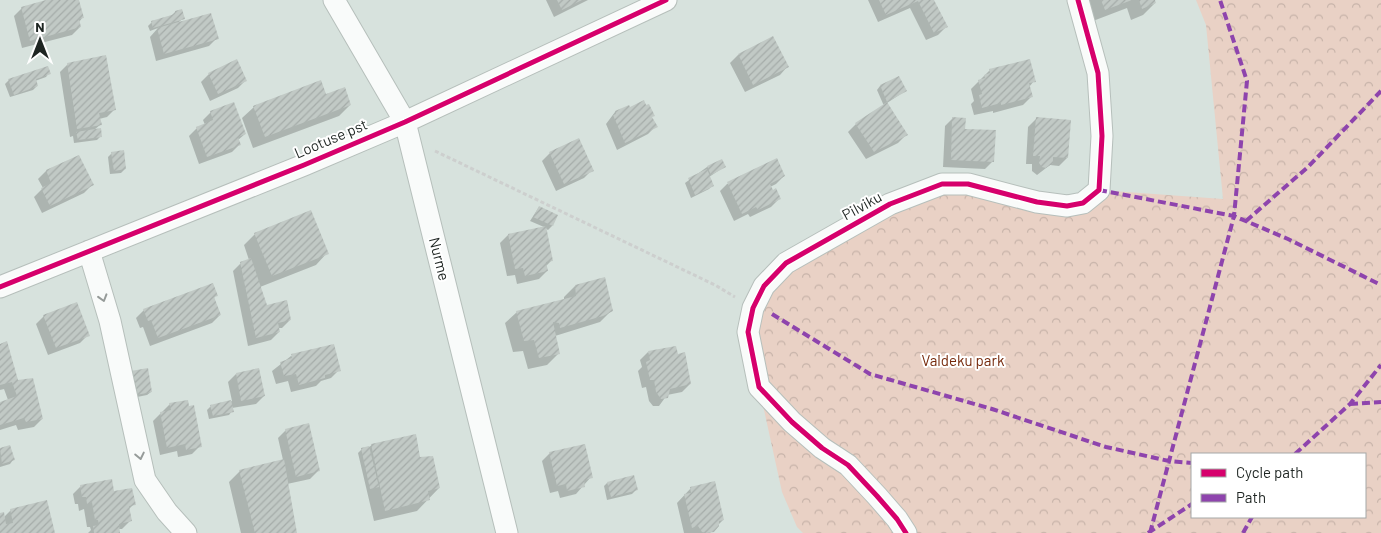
<svg xmlns="http://www.w3.org/2000/svg" width="1381" height="533" font-family="Barlow,sans-serif">
  <style>
    .park { fill: url(#park-crowns); fill-rule: evenodd }
    .shadow { fill: #0003 }
    .building { fill: url(#building-hatch) }
    .lines { fill: none; stroke-linecap: round; stroke-linejoin: round }
    .street-casing { stroke: #b6bfbb; stroke-width: 23 }
    .path { stroke: #cdcfce; stroke-width: 3; stroke-dasharray: 4 2.5; stroke-linecap: butt }
    .street { stroke: #f9fbfa; stroke-width: 21 }
    .quiet { stroke: #8e44ad; stroke-width: 4; stroke-dasharray: 8 4; stroke-linecap: butt }
    .cycleway-casing { stroke: #fff; stroke-width: 8 }
    .cycleway { stroke: #d6006c; stroke-width: 5 }
    .oneway { stroke: #969b99 }
    .labels { text-anchor: middle; stroke-width: 4; stroke-linejoin: round; paint-order: stroke }
    .street-label { font-size: 15px; fill: #1e2522; stroke: #fff }
    .park-label { font-size: 15px; fill: #76290b; stroke: #fff }
  </style>
  <defs>
    <pattern id="park-crowns" width="20" height="18" patternUnits="userSpaceOnUse" patternTransform="scale(1.25)"><rect width="20" height="18" fill="#e9d1c5"/><path d="M2 6a3 3 0 1 1 6 0M12 15a3 3 0 1 1 6 0" fill="none" stroke="#c7b3a9"/></pattern>
    <pattern id="building-hatch" width="6" height="6" patternUnits="userSpaceOnUse" patternTransform="scale(1.25)"><rect width="6" height="6" fill="#c1c9c5"/><path d="M-1 1l2-2M0 6l6-6M5 7l2-2" fill="none" stroke="#a5aca9"/></pattern>
  </defs>
  <rect width="100%" height="100%" fill="#d7e2dd"/>
  <!-- park -->
  <path class="park" d="M1196,0H1381V533H803L797,527L782,492L759,387L753,308L764,286L942,184L1037,202L1099,190L1223,199L1206,25ZM1192,454H1365V517H1192Z"/>
  <!-- shadow -->
  <path class="shadow" d="M54,0H78L83,17L79,22L80,27L72,35L22,48L14,16L22,8Z
    M546,0H588L554,17Z
    M868,0H933L946,27L938,35L926,40L910,8L878,22Z
    M1086,0H1154L1155,3L1143,15L1131,20L1127,8L1093,21Z
    M175,12L183,18L178,23L217,38L209,46L156,61L150,37L158,28L150,31L148,26L152,22L171,16Z
    M773,38L787,67L780,75L745,92L730,63L738,55Z
    M68,64L115,109L107,117L99,119L100,125L94,130L101,136L97,140L74,143L73,136L70,137L60,72Z
    M990,70L1034,81L1029,87L1031,97L1023,105L993,113V111L974,115L971,104L974,101L971,89Z
    M49,73L46,77L35,81L37,86L33,90L10,97L5,84L9,80Z
    M209,74L246,80L238,88L210,101L201,82Z
    M899,78L905,91L887,103L906,135L898,143L866,159L848,132L856,124L884,106L877,90L880,86Z
    M325,95L350,105L339,116L253,148L242,118L254,107Z
    M629,109L651,117L656,126L648,134L617,150L606,124L615,112Z
    M211,112L245,134L238,140L240,144L232,152L199,164L189,136L197,128L205,125L203,120Z
    M953,118L993,161L985,169L943,167L945,126Z
    M1036,119L1067,158L1059,166L1050,165L1037,175L1032,171V164H1026L1028,127Z
    M112,153L125,169L121,173L110,174L108,157Z
    M550,153L592,170L584,178L556,191L542,161Z
    M79,156L92,185L84,193L42,213L34,197L43,188L38,179L46,171Z
    M776,160L784,176L776,184L770,187L779,199L771,207L750,217L748,214L734,221L720,191L727,184Z
    M721,161L724,167L709,177L713,185L709,189L691,198L685,183L707,167Z
    M539,207L557,216L552,226L548,230L545,228L552,260L546,266L547,271L539,279L517,284L515,275L507,276L500,243L508,235L544,227L530,221Z
    M255,234L327,253L316,265L260,287L266,306L290,320L282,328H278L279,332L271,340L248,346L233,271L241,263L249,260L244,245Z
    M575,286L612,310L600,322L555,336L559,353L547,365L528,369L523,351L513,352L505,323L517,312L564,300V297Z
    M216,295L214,298L220,315L212,323L150,346L143,327L140,328L136,318L144,310Z
    M44,316L88,335L80,343L48,355L36,324Z
    M0,345L17,381L42,419L34,427L18,430L16,425L0,430V403L8,400L4,389L0,390Z
    M648,352L690,384L682,392L667,395L659,406H653L649,401L646,387L642,388L638,371L642,367L640,360Z
    M291,356L339,370L331,378L321,381L316,386L291,392L288,381L276,384L272,371Z
    M147,369L151,392L147,395L132,398Z
    M236,374L264,396L256,404L232,408V411L229,415L209,419L207,410L211,406L232,401L228,382Z
    M170,404L200,446L192,454L178,457L177,451L160,455L153,421Z
    M286,430L318,471L310,479L287,484L295,533H241L229,482L240,471L283,460L278,438Z
    M372,445L419,458L439,488L417,511L374,521L358,453L362,449L369,447Z
    M9,446L13,460L10,464L0,467V449Z
    M550,453L591,477L576,494L560,498L558,491L550,493L542,461Z
    M607,483L636,490L632,494L607,500L604,486Z
    M81,486L113,493L134,504L128,510L130,521L122,529H118L119,533H88L91,530L90,527H87L84,509L79,511L78,504H75L73,494Z
    M691,488L723,520L710,533H684L677,503Z
    M11,510L54,533H0V514L4,517Z"/>
  <!-- building -->
  <path class="building" d="M46,0H79L84,18L79,19L81,27L30,41L21,7Z
    M557,0H582L562,10Z
    M879,0H934L948,27L934,33L918,1L886,15Z
    M1101,0H1132L1105,10Z
    M1139,0H1155L1156,3L1142,9Z
    M182,9L185,19L153,28L151,21L175,14V11Z
    M211,13L219,39L164,54L157,28Z
    M773,36L789,67L753,85L738,54Z
    M106,55L116,110L99,113L102,125L77,129L67,63Z
    M237,59L247,81L218,94L208,73Z
    M1030,59L1036,82L1029,83L1033,97L1001,105V103L982,108L979,95L982,94L978,80L985,78L984,75L990,73L989,69Z
    M48,66L51,74L36,79L38,86L14,95L8,79Z
    M899,76L907,91L887,102L880,85Z
    M321,80L326,94L345,87L351,105L265,137L253,106Z
    M644,100L646,105L649,104L655,116L652,117L658,127L625,143L613,115L616,114L615,111L629,105L630,107Z
    M234,102L246,134L238,137L241,145L207,157L196,127L213,120L210,111Z
    M887,102L908,135L874,152L855,123Z
    M952,117L966,118L965,129L996,130L994,162L951,160Z
    M1036,117L1071,120L1068,158L1053,157V163L1046,168L1042,167L1039,163L1040,156H1033Z
    M101,128L102,137L78,140L76,132Z
    M579,138L594,171L564,184L549,152Z
    M124,150L126,169L114,171L111,152Z
    M79,155L94,185L50,206L41,188L51,183L46,170Z
    M777,158L785,176L770,184L773,190L776,188L781,199L758,210L756,207L742,214L727,182Z
    M722,159L726,167L711,175L707,166Z
    M707,169L714,186L695,195L688,178Z
    M539,206L558,215L553,226L533,217Z
    M311,210L329,254L272,276L254,233Z
    M546,226L553,261L546,262L548,271L525,276L523,268L515,269L508,234Z
    M251,258L267,305L287,300L291,320L278,323L280,332L256,338L240,262Z
    M605,277L613,311L603,316L560,328L559,323L553,322L560,354L539,358L534,340L524,341L516,311L576,296L575,285Z
    M213,283L218,296L214,297L221,315L158,338L151,320L148,321L143,309Z
    M77,302L90,336L56,348L43,315Z
    M7,341L18,380L33,378L43,419L26,422L24,418L0,425V402L17,396L12,382L0,385V344Z
    M334,344L341,371L325,375V378L299,385L296,374L284,376L280,362L292,358L291,354Z
    M676,346L678,354L685,352L691,384L670,389L668,398L661,399L656,392L654,380H650L646,362L650,360L648,351Z
    M148,368L152,392L136,395L131,371Z
    M259,368L265,396L241,401L236,373Z
    M188,400L189,406L194,405L202,447L186,450L185,444L167,448L160,412L171,410L169,403Z
    M231,400L234,412L213,416L210,405Z
    M309,423L320,471L296,477L285,429Z
    M416,434L420,457L433,456L440,488L428,491L430,500L385,511L371,444Z
    M585,444L593,478L584,480L585,487L567,491L566,484L557,486L549,452Z
    M10,445L15,460L2,464L0,448Z
    M369,446L379,487L370,489L361,448Z
    M284,459L297,533H255L239,470Z
    M634,475L638,490L611,497L607,482Z
    M112,479L114,491L132,488L136,505L129,506L132,521L119,524L120,533H94L93,526L99,525L98,520H95L92,502L87,504L86,497H82L80,485Z
    M715,481L724,520L719,521V526L714,532L706,533L702,532L698,526L692,528L684,494L691,493L690,487Z
    M47,500L55,533H0V513L4,512L6,524L13,523L10,509Z"/>
  <g class="lines">
    <!-- street casing -->
    <g class="street-casing">
      <path id="street" d="M334,0L405,122L507,533
        M89,251L110,321L145,480L167,512L186,533
        M0,287L304,165L405,122L666,0
        M906,533L897,519L877,496L848,465L822,448L792,422L759,387L748,332L753,308L764,286L786,263L890,204L942,184H968L1037,202L1067,206L1083,203L1099,190L1102,136L1098,73L1078,0"/>
    </g>
    <!-- path -->
    <path class="path" d="M435,151L715,285L735,297"/>
    <!-- street -->
    <use href="#street" class="street"/>
    <!-- quiet -->
    <path class="quiet" d="M1099,190L1234,216L1288,239L1381,285
      M1246,221L1308,167L1381,91
      M772,314L870,374L992,409L1106,447L1169,461L1192,463
      M1350,404L1381,402
      M1295,454L1350,404L1381,365
      M1148,533L1192,504
      M1150,533L1234,216L1247,81L1220,0
      M1243,533L1252,517"/>
    <!-- cycleway casing -->
    <g class="cycleway-casing">
      <path id="cycleway" d="M0,287L304,165L405,122L666,0
        M906,533L897,519L877,496L848,465L822,448L792,422L759,387L748,332L753,308L764,286L786,263L890,204L942,184H968L1037,202L1067,206L1083,203L1099,190L1102,136L1098,73L1078,0"/>
    </g>
    <!-- cycleway -->
    <use href="#cycleway" class="cycleway"/>
  </g>
  <!-- one-way arrows -->
  <defs><path id="oneway-chevron" d="M-2-3.5L2.5 0L-2 3.5" fill="none" stroke-width="1.6" stroke-linecap="round" stroke-linejoin="round" transform="scale(1.25)"/></defs>
  <g class="oneway">
    <use href="#oneway-chevron" transform="translate(103 298) rotate(73)"/>
    <use href="#oneway-chevron" transform="translate(140 456) rotate(78)"/>
  </g>
  <g class="labels">
    <!-- street labels -->
    <g class="street-label">
      <text transform="translate(331 139) rotate(-23)" y="5">Lootuse pst</text>
      <text transform="translate(862 206) rotate(-29)" y="5">Pilviku</text>
      <text transform="translate(439 259) rotate(76)" y="5">Nurme</text>
    </g>
    <!-- park labels -->
    <g class="park-label">
      <text x="963" y="366">Valdeku park</text>
    </g>
  </g>
  <!-- legend -->
  <rect x="1191" y="453" width="175" height="65" fill="#ffffff" stroke="#a5a8a7"/>
  <rect x="1201" y="469" width="25" height="8" fill="#d6006c" stroke="#a5a8a7"/>
  <text x="1236" y="478" font-size="15" fill="#1e2522">Cycle path</text>
  <rect x="1201" y="494" width="25" height="8" fill="#8e44ad" stroke="#a5a8a7"/>
  <text x="1236" y="503" font-size="15" fill="#1e2522">Path</text>
  <!-- north arrow -->
  <g transform="translate(40 40)" stroke="#ffffff" stroke-width="4" paint-order="stroke">
  <path d="M0-4L9 19L0 12L-9 19Z" fill="#1e2522"/>
  <text y="-8" font-size="14" font-weight="bold" text-anchor="middle" fill="#1e2522">N</text>
  </g>
</svg>
